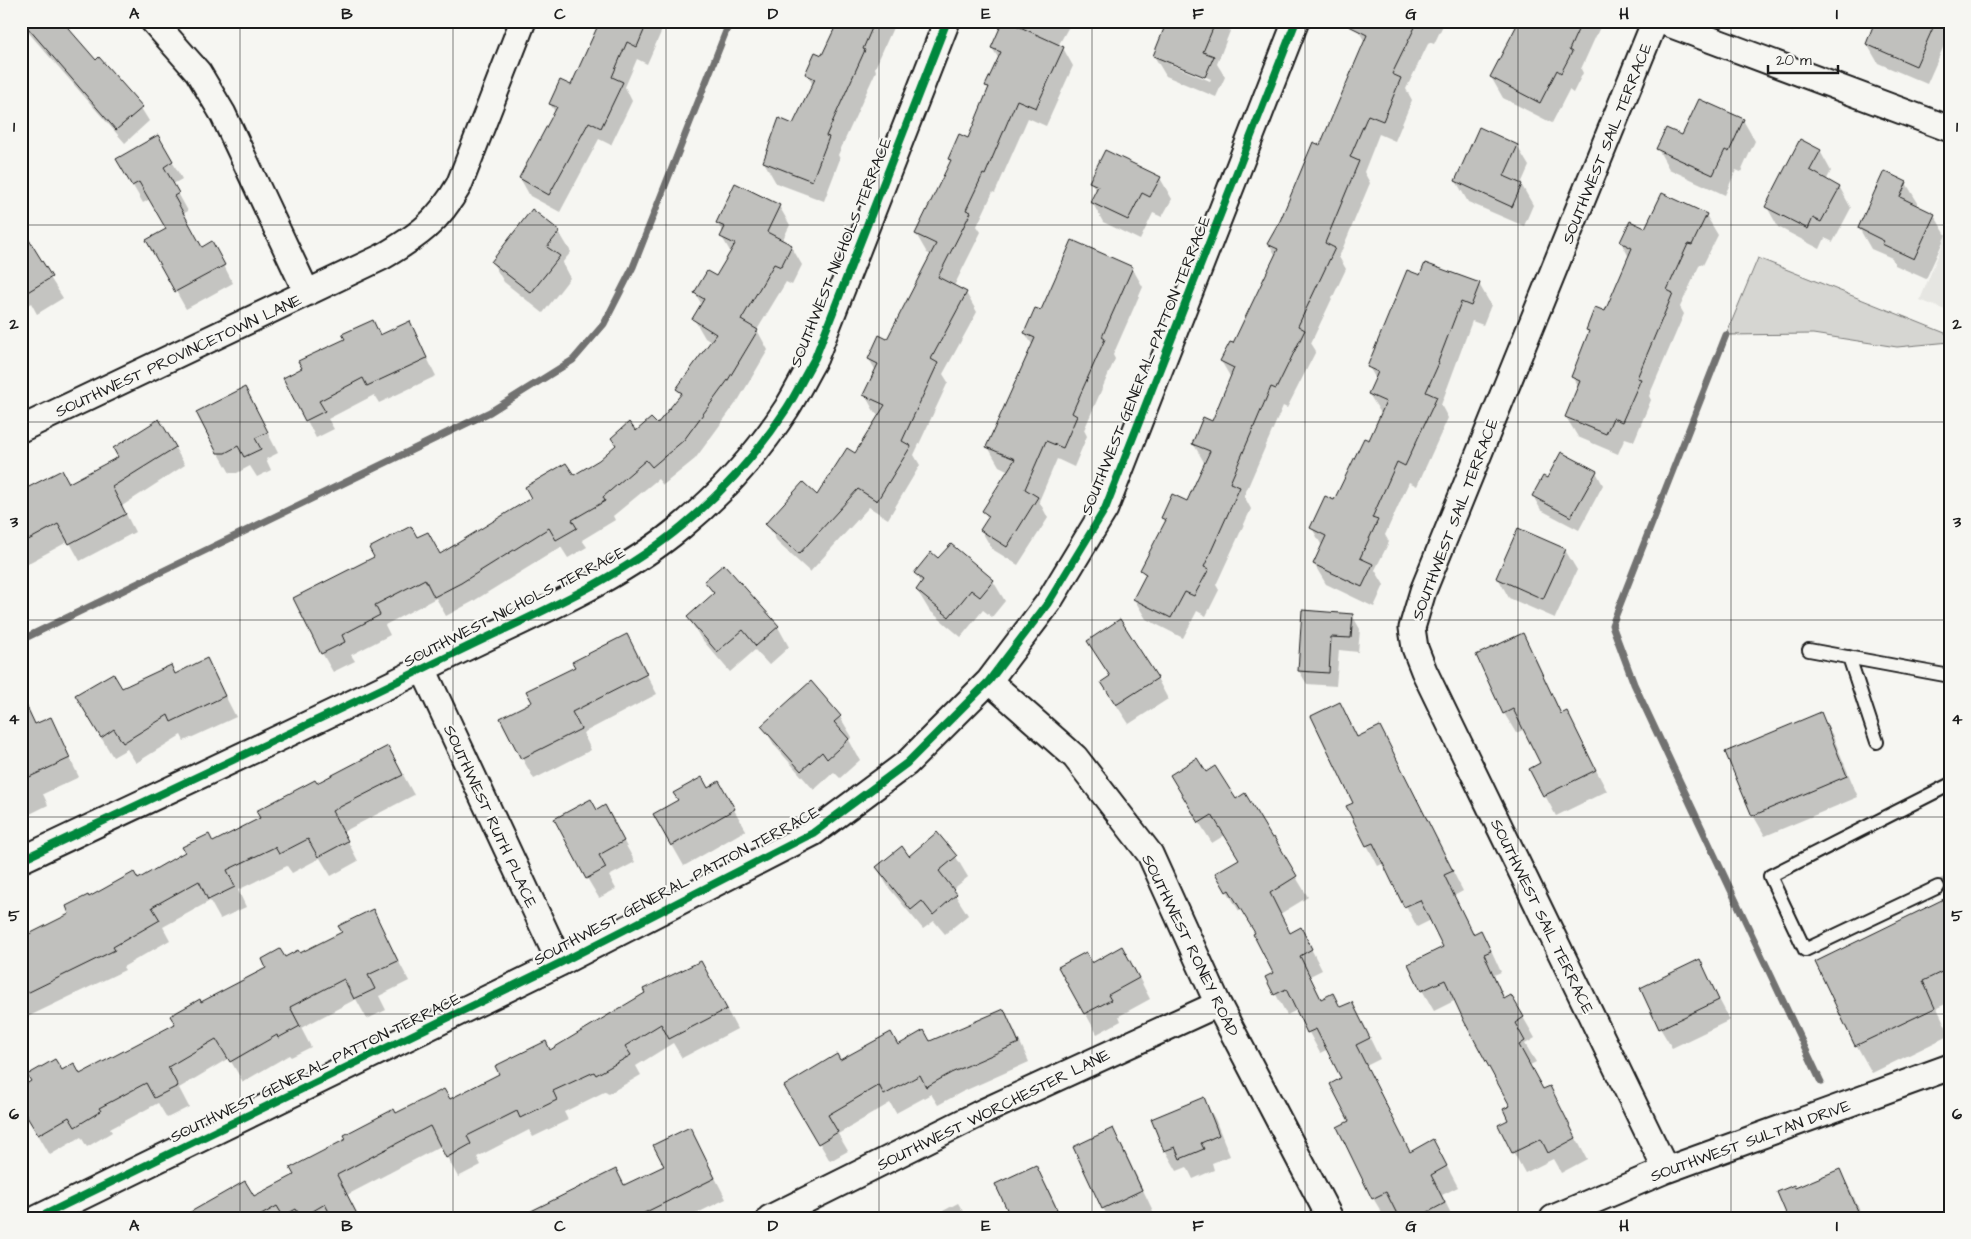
<svg xmlns="http://www.w3.org/2000/svg" width="1971" height="1239" font-family="'Architects Daughter',sans-serif">
  <style>
    .built { fill: #e6e6e2 }
    .green { fill: #d6d6d2; stroke: #797977 }
    .shadow { fill: #0003; fill-rule: evenodd }
    .lines { fill: none; stroke-linecap: round; stroke-linejoin: round }
    .stream { stroke: #727271; stroke-width: 7 }
    .building { fill: #c0c0bd; stroke: #1c1c1c }
    .service-casing { stroke: #1c1c1c; stroke-width: 16 }
    .minor-casing { stroke: #1c1c1c; stroke-width: 29 }
    .service { stroke: #f6f6f2; stroke-width: 12 }
    .minor { stroke: #f6f6f2; stroke-width: 25 }
    .cycleway-casing { stroke: #f6f6f2; stroke-width: 11 }
    .cycleway { stroke: #00873e; stroke-width: 8 }
    .grid { fill: none; stroke: #1c1c1c; stroke-width: 1; stroke-opacity: 0.55 }
    .labels { text-anchor: middle; stroke-width: 4.5; stroke-linejoin: round; paint-order: stroke }
    .street-label { font-size: 16px; fill: #1c1c1c; stroke: #f6f6f2 }
    .neatline { fill: none; stroke: #1c1c1c; stroke-width: 2 }
    .grid-label { font-size: 16px; text-anchor: middle; font-weight: bold; fill: #1c1c1c }
  </style>
  <rect width="100%" height="100%" fill="#f6f6f2"/>
  <filter id="ink" filterUnits="userSpaceOnUse"><feTurbulence type="fractalNoise" baseFrequency=".02" numOctaves="2"/><feDisplacementMap in="SourceGraphic" scale="10" xChannelSelector="R" yChannelSelector="G"/><feConvolveMatrix kernelMatrix="1 2 1 2 8 2 1 2 1" color-interpolation-filters="sRGB"/></filter>
  <g filter="url(#ink)">
    <!-- built -->
    <path class="built" d="M1950,226V312L1920,300Z"/>
    <!-- green -->
    <path class="green" d="M1758,258L1950,335V342L1897,347L1813,334L1726,335Z"/>
    <!-- shadow -->
    <path class="shadow" d="M21,21H60L95,62L141,108L149,121L125,143L21,24Z
      M601,21H666L647,64L637,59L625,87L632,101L611,145L599,139L560,212L530,196L520,178L556,113L550,104L571,86Z
      M838,21H896L875,68L876,71L838,155L840,159L824,201L776,183L764,162L794,125L813,85L807,74L823,57Z
      M1005,21H1072L1058,46L1063,48L1073,66L1046,126L1028,118L995,193L993,192L977,226L981,232L954,286L966,293L977,312L943,374L948,382L914,455L920,465L888,519L869,507L810,572L778,543L767,524L818,497L855,455L880,415L875,413L865,395L876,371L869,359L887,340L932,255L927,253L916,234L951,163L949,159L968,140L989,90L987,86L999,59L992,48Z
      M1169,21H1234L1217,64L1225,77L1216,97L1166,76L1154,56ZM1170,62L1211,79L1210,81L1170,64Z
      M1362,21H1445L1434,44L1429,42L1406,89L1412,100L1395,141L1379,134L1364,172L1370,183L1339,257L1346,269L1311,343L1316,351L1287,408L1283,406L1244,496L1251,509L1216,585L1219,590L1206,616L1197,611L1183,638L1146,619L1134,599L1146,578L1142,570L1166,524L1163,518L1188,502L1205,464L1193,443L1212,422L1231,378L1221,361L1233,344L1276,256L1269,244L1321,147L1365,42L1358,30Z
      M1520,21H1597L1600,27L1581,69L1583,73L1573,93L1569,90L1552,123L1503,98L1491,77Z
      M1766,21H1798L1793,32Z
      M1877,21H1949L1950,32L1927,84L1878,63L1867,44Z
      M1700,100L1743,120L1755,141L1741,172L1736,170L1725,195L1669,169L1658,149L1683,137Z
      M158,136L182,179L173,184L188,211L183,214L202,248L221,260L233,283L186,309L148,241L168,229L150,199L143,203L118,160Z
      M1517,146L1529,166L1521,184L1533,205L1524,226L1468,202L1456,181Z
      M1820,151L1831,171L1826,181L1840,188L1851,208L1833,242L1825,238L1820,249L1778,227L1767,207Z
      M1160,178L1172,199L1162,217L1153,213L1140,240L1103,222L1092,202L1097,192L1091,182Z
      M1906,183L1918,203L1916,206L1934,215L1946,235L1926,279L1895,265L1892,258L1871,249L1859,228Z
      M779,206L790,225L782,241L791,246L802,265L792,285L786,282L757,330L768,350L739,399L695,459L663,485L658,479L613,516L615,520L582,540L587,547L568,558L561,547L472,602L446,616L436,598L385,625L390,635L351,655L355,661L333,672L322,653L417,539L440,555L599,461L636,433L657,426L681,395L677,389L711,342L705,338L694,319L702,305L695,293L716,278L731,253L722,237L724,234L717,223Z
      M1706,215L1718,235L1703,265L1700,264L1680,307L1684,314L1649,396L1651,400L1634,441L1625,438L1618,454L1578,437L1566,417L1579,388L1572,377L1589,334L1587,330L1606,313L1629,257L1621,242L1646,230Z
      M21,232L63,298L37,314L31,303L21,309Z
      M559,232L571,252L562,263L570,278L543,313L504,282L492,262Z
      M1132,268L1143,287L1113,355L1115,359L1084,430L1087,436L1074,467L1057,459L1039,501L1048,518L1018,565L992,549L981,530L988,519L984,511L1009,471L999,466L988,447L1033,346L1025,333L1042,312Z
      M1421,277L1479,284L1491,305L1483,325L1472,321L1441,405L1448,418L1417,486L1409,482L1385,535L1389,542L1375,570L1384,585L1374,607L1326,584L1314,564L1322,546L1312,528L1335,502L1370,442L1382,415L1369,394L1376,379L1369,367Z
      M410,323L436,376L379,403L374,395L328,419L334,429L316,438L285,378L303,369L346,340L381,336Z
      M245,388L278,453L266,459L271,470L257,477L250,466L237,473H230L218,452Z
      M159,421L185,465L122,506L135,532L80,561L69,541L21,567V493L69,484L120,458Z
      M1596,472L1603,485L1579,530L1541,510L1533,496L1548,480Z
      M951,545L993,581L1005,601L992,617L983,610L961,637L929,610L917,590L922,584L916,573L939,560Z
      M1565,550L1577,570L1555,618L1509,598L1498,578Z
      M706,581L778,627L789,647L769,665L755,650L730,672L700,637L688,617L714,595Z
      M1303,612L1352,615L1360,629L1358,652L1339,650L1336,686L1307,684L1299,671Z
      M1522,635L1534,655L1562,715L1566,713L1607,791L1556,816L1531,769L1542,764L1525,729L1516,733L1504,713Z
      M626,636L657,694L583,733L591,750L534,779L522,758L534,703L576,667Z
      M1088,641L1157,678L1168,699L1129,724L1115,703L1111,678Z
      M207,660L236,717L184,741L181,735L136,763L127,749L113,757L88,716L122,690L171,666L176,675Z
      M1339,704L1358,738L1379,728L1463,891L1454,896L1474,935L1480,932L1492,952L1501,972L1494,975L1505,999L1511,996L1535,1038L1525,1044L1536,1062L1530,1065L1543,1091L1549,1087L1587,1159L1561,1173L1553,1159L1525,1173L1499,1126L1510,1120L1512,1106L1456,1000L1434,1011L1422,990L1445,948L1431,920L1417,927L1384,863L1378,866L1367,845L1355,804Z
      M1820,714L1832,734L1858,797L1765,836L1753,815Z
      M840,717L852,737L849,740L860,760L840,778L834,772L814,790L775,746L763,726Z
      M50,719L79,777L43,794L48,805L28,815L21,802V722L36,726Z
      M388,747L414,795L343,832L358,861L331,876L320,858L292,873L287,866L238,890L246,907L220,919L210,901L163,927L170,940L123,967L125,970L21,1020V940L71,915L89,899L137,881L262,819L317,784Z
      M1205,773L1235,801L1271,840L1273,839L1308,897L1280,914L1290,934L1301,929L1322,970L1310,976L1322,1000L1340,1008L1363,1024L1380,1059L1366,1066L1410,1153L1444,1161L1458,1187L1442,1195L1453,1218H1400L1398,1212L1385,1218L1373,1198L1339,1127L1351,1122L1343,1078L1328,1049L1320,1053L1297,1010L1287,1015L1267,978L1274,974L1257,934L1242,910L1239,911L1217,874L1240,859L1225,835L1212,843L1183,796Z
      M718,783L746,830L684,866L655,815Z
      M596,811L616,827L635,862L609,876L616,889L599,898L587,878Z
      M937,834L956,857L968,877L952,890L968,915L945,934L934,921L923,929L889,888L877,868L909,857Z
      M1950,874V1002L1937,1008L1950,1035L1872,1073L1857,1046L1816,962L1945,900L1943,895L1945,892L1938,880Z
      M372,911L409,981L379,996L386,1010L367,1019L356,999L301,1028L311,1047L291,1057L289,1055L243,1082L229,1058L179,1088L189,1107L167,1118L158,1103L110,1129L112,1132L87,1147L81,1137L50,1155L21,1105L61,1072L80,1076L176,1024L201,1003L284,958L300,954L343,933Z
      M1699,961L1730,1020L1672,1048L1660,1028Z
      M1092,964L1134,968L1150,999L1119,1016L1121,1021L1097,1034L1060,968Z
      M712,982L737,1029L682,1058L673,1043L636,1066L641,1075L608,1094L606,1091L564,1112L568,1120L533,1137L529,1130L477,1157L481,1165L458,1177L441,1146L347,1195L359,1218H184L253,1198L295,1175L396,1115L450,1100L550,1051Z
      M1003,1010L1014,1029L1029,1062L962,1092L938,1105L931,1094L896,1113L890,1103L838,1134L848,1151L830,1161L786,1086L840,1062L897,1046L929,1042Z
      M1203,1099L1215,1119L1230,1156L1212,1163L1214,1170L1193,1179L1187,1167L1177,1171L1165,1150Z
      M690,1129L726,1199L687,1218H518L616,1171L625,1186L665,1167Z
      M1112,1130L1124,1150L1153,1211L1138,1218H1109L1103,1208Z
      M1035,1166L1047,1187L1062,1218H1013Z
      M1840,1171L1851,1191L1863,1218H1789L1795,1190Z
      M958,1203L967,1218H930Z"/>
    <g class="lines">
      <!-- stream -->
      <path class="stream" d="M1726,335L1612,625L1634,684L1821,1082
        M21,640L490,412L573,360L604,324L633,267L730,21"/>
    </g>
    <!-- building -->
    <path class="building" d="M22,21H62L96,60L99,57L143,107L116,130Z
      M600,21H648L637,47L627,42L612,77L623,82L601,128L589,122L549,195L519,178L557,107L549,104L560,80L571,85Z
      M838,21H875L863,49L865,50L826,136L829,137L812,181L763,162L779,118L793,124L815,79L805,74L815,52L822,55Z
      M1003,21H1007L1064,47L1036,108L1017,100L985,175L983,174L966,210L971,212L938,277L967,292L931,359L938,363L902,441L911,446L877,501L858,489L799,554L765,524L803,482L817,495L847,448L855,453L885,405L863,395L878,364L868,359L879,335L887,339L936,244L915,234L951,160L948,159L959,134L968,138L989,87L985,86L1001,52L991,48Z
      M1167,21H1216L1203,52L1214,56L1205,77L1153,56Z
      M1339,21H1418L1392,74L1401,78L1383,121L1368,115L1350,157L1359,161L1325,243L1335,248L1298,326L1305,330L1276,389L1271,387L1230,483L1240,487L1204,567L1209,569L1194,596L1185,592L1171,618L1133,599L1146,574L1140,570L1166,520L1161,518L1172,494L1187,501L1210,451L1192,444L1203,417L1212,421L1234,368L1220,361L1230,342L1233,343L1278,249L1267,244L1280,221L1313,142L1320,145L1367,35Z
      M1519,21H1582L1569,50L1572,52L1561,73L1557,70L1540,103L1490,77Z
      M1875,21H1936L1916,66L1866,44Z
      M1699,99L1744,119L1729,152L1725,150L1713,175L1656,149L1666,128L1682,135Z
      M1479,127L1518,145L1504,176L1522,184L1512,207L1455,181Z
      M158,135L173,161L164,167L179,193L174,196L202,247L212,241L225,265L175,292L146,240L166,229L139,182L132,186L116,159Z
      M1800,139L1821,150L1810,170L1840,187L1821,222L1813,218L1808,229L1765,207Z
      M1105,150L1161,177L1150,197L1142,193L1128,220L1090,202L1098,186L1089,182Z
      M1884,171L1907,182L1900,197L1935,214L1914,259L1882,244L1884,241L1858,228Z
      M735,183L780,205L767,232L792,245L781,267L774,264L741,320L758,330L728,380L684,440L652,467L646,460L603,497L605,501L572,520L577,528L556,540L549,528L461,583L434,597L425,579L375,605L380,615L342,635L345,642L321,654L293,598L374,557L369,548L411,526L417,537L428,532L440,554L531,498L525,487L566,463L574,475L599,460L616,445L611,438L629,422L636,431L651,418L657,424L682,393L676,389L716,334L692,319L704,299L694,293L707,271L716,276L735,244L720,237L725,227L716,223Z
      M1662,193L1707,214L1692,245L1688,244L1667,290L1673,293L1637,378L1641,379L1622,422L1613,418L1606,434L1565,417L1580,381L1571,377L1589,331L1586,330L1595,307L1605,311L1632,248L1620,242L1630,221L1645,228Z
      M532,209L560,231L547,247L560,256L531,293L491,262Z
      M21,227L52,277L21,296Z
      M1072,240L1133,267L1102,337L1105,339L1072,413L1077,416L1063,448L1046,441L1025,489L1038,497L1007,547L980,530L989,516L982,511L1015,459L986,447L1035,338L1024,333L1035,308L1041,310Z
      M1425,263L1480,283L1471,306L1461,302L1438,362L1439,363L1426,392L1437,397L1405,466L1397,462L1372,518L1378,520L1360,558L1373,564L1362,587L1313,564L1326,536L1310,528L1325,496L1334,500L1364,438L1369,440L1386,402L1368,394L1378,372L1367,367L1407,270L1420,275Z
      M373,320L380,335L410,321L427,358L367,386L363,378L319,401L325,411L305,421L283,378L302,368L298,361L345,339L342,334Z
      M245,387L268,432L255,438L261,449L244,457L238,446L225,453H217L196,412Z
      M159,419L176,447L112,487L126,514L69,544L58,524L21,544V491L62,470L69,483L118,457L113,448Z
      M1561,452L1597,471L1571,517L1532,496L1543,476L1547,478Z
      M1518,528L1566,549L1543,599L1496,578Z
      M951,544L994,580L980,597L971,590L949,617L916,590L923,580L914,573L931,552L938,558Z
      M724,564L779,626L756,646L743,630L717,652L687,617L714,593L704,581Z
      M1302,610L1353,614L1351,638L1331,637L1329,673L1298,671Z
      M1120,619L1158,678L1116,705L1101,682L1110,676L1087,641Z
      M1523,633L1561,714L1567,711L1596,770L1543,796L1529,769L1540,763L1513,709L1503,714L1476,655Z
      M627,634L647,674L572,712L581,729L521,759L500,718L532,702L526,691L575,667L572,662Z
      M207,658L225,696L171,722L168,715L123,743L114,729L101,738L75,695L113,673L122,688L171,665L175,674Z
      M811,681L841,716L834,722L849,739L827,759L822,752L801,771L761,726Z
      M21,694L35,724L51,717L70,758L21,781Z
      M1340,702L1357,737L1380,726L1453,871L1444,875L1473,934L1481,930L1491,951L1484,954L1504,999L1511,995L1524,1017L1515,1023L1525,1041L1519,1045L1543,1089L1550,1086L1576,1138L1548,1153L1541,1139L1512,1153L1498,1125L1508,1120L1503,1109L1510,1106L1464,1021L1445,980L1421,991L1408,964L1443,947L1420,900L1404,907L1373,843L1366,846L1346,806L1353,803L1311,716Z
      M1821,712L1847,776L1752,816L1725,752Z
      M388,746L403,775L332,811L348,841L318,857L308,839L279,854L275,847L227,870L235,887L208,900L199,881L152,907L160,920L113,947L115,950L21,996V938L69,914L66,906L88,895L89,897L134,872L138,879L185,852L182,847L209,834L213,842L260,818L256,811L315,780L317,783Z
      M1197,758L1206,772L1215,766L1236,799L1245,793L1272,838L1274,837L1297,876L1270,893L1290,933L1301,927L1312,949L1300,956L1321,999L1333,993L1340,1007L1352,1002L1370,1038L1356,1045L1410,1152L1433,1139L1447,1166L1431,1175L1445,1203L1417,1218H1399L1386,1192L1372,1199L1337,1127L1349,1121L1330,1084L1341,1078L1316,1029L1307,1033L1286,989L1274,995L1265,977L1273,973L1253,934L1255,933L1229,890L1226,892L1215,873L1239,859L1212,815L1199,823L1170,775Z
      M702,777L708,788L719,781L735,809L671,846L653,814L678,800L673,793Z
      M591,799L597,810L605,805L624,841L599,855L606,868L586,879L554,819Z
      M937,832L957,856L939,871L957,894L933,915L922,901L911,910L876,867L902,846L909,856Z
      M1950,896V968L1923,981L1935,1008L1855,1046L1815,962Z
      M373,909L398,961L368,975L375,989L354,999L344,979L290,1007L300,1026L278,1038L277,1035L230,1062L216,1039L168,1067L178,1086L154,1098L146,1083L99,1108L101,1111L75,1127L69,1117L38,1135L21,1107V1087L31,1081L27,1075L55,1059L62,1070L74,1063L80,1074L175,1024L170,1016L200,999L201,1002L266,968L262,959L280,949L285,957L298,950L300,953L342,932L338,926Z
      M1122,946L1139,978L1108,995L1111,1000L1084,1014L1058,967L1086,952L1092,963Z
      M1700,959L1719,1000L1659,1029L1640,988Z
      M701,961L727,1009L669,1039L661,1024L625,1046L631,1055L596,1075L594,1072L553,1091L557,1100L520,1118L517,1111L467,1136L471,1144L446,1158L430,1126L337,1175L359,1218H332L325,1204L301,1218L296,1209L283,1216L277,1206L256,1218H180L245,1181L254,1196L294,1175L290,1168L346,1139L344,1135L394,1109L396,1113L444,1089L450,1099L499,1074L495,1066L546,1041L550,1050L645,993L643,989Z
      M1004,1009L1019,1043L951,1073L926,1087L920,1075L884,1095L879,1085L828,1115L838,1132L818,1144L784,1086L837,1054L840,1060L891,1032L898,1045L924,1030L930,1041Z
      M1204,1097L1219,1135L1201,1143L1204,1149L1180,1159L1175,1147L1164,1151L1151,1119Z
      M690,1127L715,1178L634,1218H517L616,1169L624,1185L664,1166L653,1145Z
      M1113,1128L1142,1190L1102,1209L1073,1147Z
      M1036,1165L1061,1218H1011L995,1184Z
      M1840,1169L1861,1218H1788L1777,1192L1794,1185L1795,1188Z"/>
    <g class="lines">
      <!-- service casing -->
      <g class="service-casing">
        <path id="service" d="M1809,650L1950,676
          M1849,657L1877,742
          M1938,887L1805,950L1770,876L1949,785"/>
      </g>
      <!-- minor casing -->
      <g class="minor-casing">
        <path id="minor" d="M153,21L198,72L223,114L307,293
          M1655,21L1423,591L1412,628L1415,648L1424,671L1666,1170
          M1661,21L1950,129
          M21,429L382,257C418,236 438,222 459,185L523,21
          M423,669L560,963
          M989,681L1075,757L1150,854L1218,1004L1330,1218
          M21,860C166,791 312,724 455,653C532,615 615,582 682,526C722,493 758,453 787,408C797,392 805,375 815,358L947,21
          M38,1218L560,963L813,833L907,763L989,681L1048,603L1105,509L1296,21
          M770,1218L985,1111L1218,1004
          M1553,1218L1666,1170L1950,1067"/>
      </g>
      <!-- service -->
      <use href="#service" class="service"/>
      <!-- minor -->
      <use href="#minor" class="minor"/>
      <!-- cycleway casing -->
      <g class="cycleway-casing">
        <path id="cycleway" d="M21,860C166,791 312,724 455,653C532,615 615,582 682,526C722,493 758,453 787,408C797,392 805,375 815,358L947,21
          M38,1218L560,963L813,833L907,763L989,681L1048,603L1105,509L1296,21"/>
      </g>
      <!-- cycleway -->
      <use href="#cycleway" class="cycleway"/>
    </g>
  </g>
  <!-- grid -->
  <path class="grid" d="M240,21V1218M453,21V1218M666,21V1218M879,21V1218M1092,21V1218M1305,21V1218M1518,21V1218M1731,21V1218M21,225H1950M21,422H1950M21,620H1950M21,817H1950M21,1014H1950"/>
  <g class="labels">
    <!-- street labels -->
    <g class="street-label">
      <text transform="translate(1606 143) rotate(-68)" y="6">SOUTHWEST SAIL TERRACE</text>
      <text transform="translate(840 252) rotate(-68)" y="6">SOUTHWEST NICHOLS TERRACE</text>
      <text transform="translate(178 355) rotate(-25)" y="6">SOUTHWEST PROVINCETOWN LANE</text>
      <text transform="translate(1145 365) rotate(-68)" y="6">SOUTHWEST GENERAL PATTON TERRACE</text>
      <text transform="translate(1454 519) rotate(-69)" y="6">SOUTHWEST SAIL TERRACE</text>
      <text transform="translate(514 606) rotate(-27)" y="6">SOUTHWEST NICHOLS TERRACE</text>
      <text transform="translate(491 816) rotate(65)" y="6">SOUTHWEST RUTH PLACE</text>
      <text transform="translate(676 885) rotate(-28)" y="6">SOUTHWEST GENERAL PATTON TERRACE</text>
      <text transform="translate(1543 916) rotate(64)" y="6">SOUTHWEST SAIL TERRACE</text>
      <text transform="translate(1191 945) rotate(64)" y="6">SOUTHWEST RONEY ROAD</text>
      <text transform="translate(315 1067) rotate(-26)" y="6">SOUTHWEST GENERAL PATTON TERRACE</text>
      <text transform="translate(993 1109) rotate(-26)" y="6">SOUTHWEST WORCHESTER LANE</text>
      <text transform="translate(1750 1140) rotate(-20)" y="6">SOUTHWEST SULTAN DRIVE</text>
    </g>
  </g>
  <!-- margin -->
  <rect width="1971" height="1239" fill="none" stroke="#f6f6f2" stroke-width="55"/>
  <!-- scale -->
  <path d="M1768 65v8h70v-8" fill="none" stroke="#1c1c1c" stroke-width="2.5"/>
  <text x="1776" y="65" font-size="15" fill="#1c1c1c" stroke="#f6f6f2" stroke-width="4" paint-order="stroke">20 m</text>
  <rect x="28" y="28" width="1916" height="1184" class="neatline"/>
  <g class="grid-label">
    <text x="134" y="19">A</text>
    <text x="347" y="19">B</text>
    <text x="560" y="19">C</text>
    <text x="773" y="19">D</text>
    <text x="986" y="19">E</text>
    <text x="1198" y="19">F</text>
    <text x="1411" y="19">G</text>
    <text x="1624" y="19">H</text>
    <text x="1837" y="19">I</text>
    <text x="14" y="132">1</text>
    <text x="1957" y="132">1</text>
    <text x="14" y="329">2</text>
    <text x="1957" y="329">2</text>
    <text x="14" y="527">3</text>
    <text x="1957" y="527">3</text>
    <text x="14" y="724">4</text>
    <text x="1957" y="724">4</text>
    <text x="14" y="921">5</text>
    <text x="1957" y="921">5</text>
    <text x="14" y="1119">6</text>
    <text x="1957" y="1119">6</text>
    <text x="134" y="1231">A</text>
    <text x="347" y="1231">B</text>
    <text x="560" y="1231">C</text>
    <text x="773" y="1231">D</text>
    <text x="986" y="1231">E</text>
    <text x="1198" y="1231">F</text>
    <text x="1411" y="1231">G</text>
    <text x="1624" y="1231">H</text>
    <text x="1837" y="1231">I</text>
  </g>
</svg>
